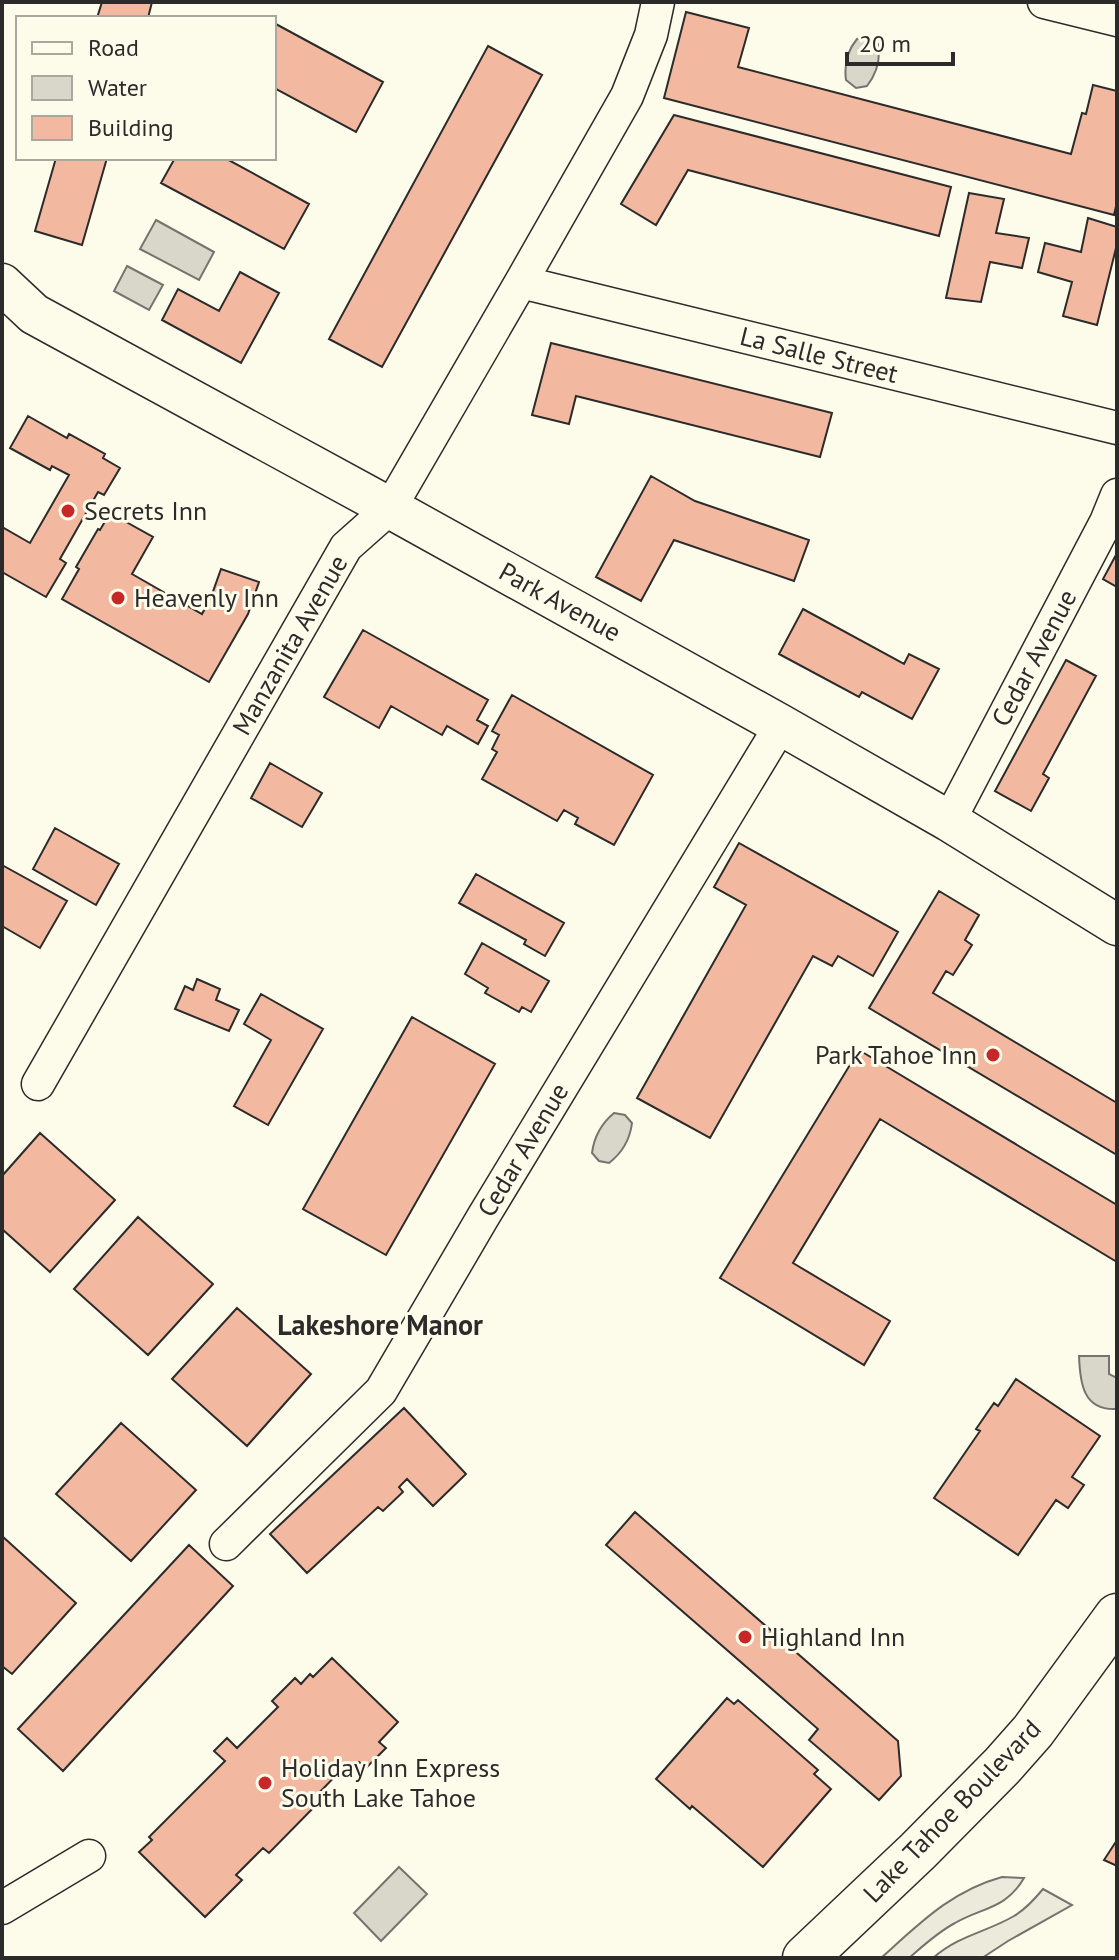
<svg xmlns="http://www.w3.org/2000/svg" width="1119" height="1960" font-family="'PT Sans',sans-serif">
  <style>
    .green { fill: #ecebdb; stroke: #74746e; stroke-width: 2 }
    .water { fill: #d8d7c9; stroke: #74746e; stroke-width: 2 }
    .building { fill: #f2b8a0; stroke: #2b2b2b; stroke-width: 2 }
    .lines { fill: none; stroke-linecap: round; stroke-linejoin: round }
    .minor-casing { stroke: #2b2b2b; stroke-width: 35 }
    .tertiary-casing { stroke: #2b2b2b; stroke-width: 43 }
    .trunk-casing { stroke: #2b2b2b; stroke-width: 47 }
    .minor { stroke: #fdfbea; stroke-width: 32 }
    .tertiary { stroke: #fdfbea; stroke-width: 40 }
    .trunk { stroke: #fdfbea; stroke-width: 44 }
    .poi-dot { fill: #c62828; stroke: #fdfbea; stroke-width: 3 }
    .labels { text-anchor: middle; stroke-width: 6; stroke-linejoin: round; paint-order: stroke }
    .street-label { font-size: 26px; fill: #2b2b2b; stroke: #fdfbea }
    .poi-label { font-size: 26px; fill: #2b2b2b; stroke: #fdfbea; text-anchor: start }
    .neighbourhood-label { font-size: 28px; font-weight: bold; fill: #2b2b2b; stroke: #fdfbea }
  </style>
  <rect width="100%" height="100%" fill="#fdfbea"/>
  <!-- green -->
  <path class="green" d="M1002,1877L1024,1878C1006,1909 983,1907 955,1923C938,1932 924,1945 909,1958H881C919,1924 951,1891 1002,1877Z
    M1043,1889L1072,1905L1008,1941L982,1958H933C959,1935 987,1932 1014,1916C1026,1909 1034,1900 1043,1889Z"/>
  <!-- water -->
  <path class="water" d="M869,37L878,44C881,60 877,73 867,86L856,88L846,80C844,65 847,51 857,39Z
    M156,220L214,252L199,280L140,249Z
    M127,266L163,285L149,310L114,291Z
    M614,1113L625,1115L632,1123C630,1139 622,1153 609,1163L599,1161L592,1153C594,1137 602,1123 614,1113Z
    M1079,1356H1109V1374L1117,1378V1409C1083,1411 1080,1383 1079,1356Z
    M399,1867L427,1894L381,1941L354,1913Z"/>
  <!-- building -->
  <path class="building" d="M102,2H152L148,18H97Z
    M686,12L749,28L738,67L1071,154L1082,113L1086,114L1093,85L1117,91V202L1114,215L664,98Z
    M274,23L383,82L356,132L274,88Z
    M488,46L542,75L382,367L329,339Z
    M674,115L951,187L939,236L688,170L656,225L621,204Z
    M56,158H107L82,245L35,231Z
    M175,158H225L309,204L284,249L161,183Z
    M969,193L1004,199L996,233L1029,238L1022,268L990,262L981,302L946,298Z
    M1088,218L1117,227V244L1097,325L1063,316L1072,282L1038,272L1045,243L1081,252Z
    M240,272L279,293L241,363L162,320L178,289L219,311Z
    M551,343L832,413L820,457L576,396L569,424L532,415Z
    M28,416L67,438L69,434L105,454L103,458L120,468L104,495L98,492L60,559L66,563L46,597L2,572V527L30,543L69,475L52,466L50,470L10,448Z
    M651,476L695,501L809,540L794,581L674,540L641,601L596,577Z
    M110,513L153,537L132,574L202,614L211,597L221,569L259,582L248,614L209,682L62,599L79,569L76,567L98,529L100,530Z
    M1117,553V587L1103,579Z
    M803,609L904,664L909,654L939,669L912,719L862,692L859,697L779,654Z
    M363,630L488,700L477,720L488,726L478,744L447,726L442,735L391,706L379,728L324,697Z
    M1066,660L1096,676L1043,774L1049,778L1031,811L995,791Z
    M512,695L653,775L614,845L575,824L578,818L564,810L557,821L482,779L497,752L492,749L499,735L492,731Z
    M270,763L322,793L302,827L251,798Z
    M55,828L119,864L96,905L33,869Z
    M739,843L898,932L873,976L838,956L832,966L813,956L710,1138L637,1098L746,905L714,887Z
    M2,865L67,901L40,948L2,926Z
    M476,874L564,923L545,956L524,944L526,940L459,903Z
    M939,891L979,915L965,940L972,945L953,975L946,971L933,993L1117,1103V1155L869,1008Z
    M482,943L549,981L531,1012L522,1007L519,1012L485,993L488,988L465,974Z
    M197,979L220,989L216,1000L239,1010L229,1031L175,1009L185,986L193,990Z
    M261,994L323,1029L268,1125L234,1106L271,1040L244,1024Z
    M412,1017L495,1064L386,1255L303,1209Z
    M859,1050L1117,1205V1262L880,1119L793,1263L890,1321L864,1365L720,1278Z
    M40,1133L115,1200L50,1272L2,1229V1176Z
    M138,1217L213,1284L148,1355L74,1289Z
    M237,1308L311,1374L247,1446L172,1379Z
    M1016,1379L1100,1436L1072,1477L1084,1485L1068,1508L1056,1500L1018,1555L934,1498L980,1431L976,1429L994,1403L998,1406Z
    M404,1408L466,1474L433,1506L407,1479L399,1487L403,1492L383,1511L378,1507L307,1573L270,1534Z
    M121,1423L196,1490L131,1561L56,1494Z
    M635,1512L898,1741L901,1776L879,1800L809,1740L818,1729L606,1545Z
    M2,1536L76,1603L12,1674L2,1666Z
    M189,1545L233,1586L63,1771L18,1729Z
    M332,1658L398,1722L379,1742L386,1748L366,1768L359,1762L349,1771L345,1766L317,1795L322,1799L269,1853L263,1848L236,1875L242,1880L205,1917L139,1852L152,1840L149,1837L225,1761L214,1751L227,1738L237,1748L278,1707L272,1701L295,1678L301,1684L310,1674L313,1677Z
    M727,1698L734,1704L738,1700L818,1770L814,1774L831,1789L763,1867L692,1806L690,1809L656,1779Z
    M1117,1840V1866L1104,1860Z
    M1117,1840V1866L1104,1860Z"/>
  <g class="lines">
    <!-- minor casing -->
    <g class="minor-casing">
      <path id="minor" d="M1044,2L1117,20
        M521,282L1117,428
        M949,821L1106,522L1117,495
        M38,1084L346,547L390,508L521,282L627,96L651,35L658,2
        M226,1544L381,1391L483,1217L781,725
        M2,1908L89,1856"/>
    </g>
    <!-- tertiary casing -->
    <g class="tertiary-casing">
      <path id="tertiary" d="M2,284L34,314L390,508L781,725L949,821L1117,925"/>
    </g>
    <!-- trunk casing -->
    <g class="trunk-casing">
      <path id="trunk" d="M805,1958L918,1851L1002,1766L1033,1731L1117,1616"/>
    </g>
    <!-- minor -->
    <use href="#minor" class="minor"/>
    <!-- tertiary -->
    <use href="#tertiary" class="tertiary"/>
    <!-- trunk -->
    <use href="#trunk" class="trunk"/>
  </g>
  <!-- markers -->
  <g class="poi-dot">
    <circle cx="68" cy="511" r="8"/>
    <circle cx="118" cy="598" r="8"/>
    <circle cx="993" cy="1055" r="8"/>
    <circle cx="745" cy="1637" r="8"/>
    <circle cx="265" cy="1783" r="8"/>
  </g>
  <g class="labels">
    <!-- street labels -->
    <g class="street-label">
      <text transform="translate(819 355) rotate(14)" y="9">La Salle Street</text>
      <text transform="translate(560 602) rotate(29)" y="9">Park Avenue</text>
      <text transform="translate(290 645) rotate(-60)" y="9">Manzanita Avenue</text>
      <text transform="translate(1034 658) rotate(-62)" y="9">Cedar Avenue</text>
      <text transform="translate(523 1150) rotate(-59)" y="9">Cedar Avenue</text>
      <text transform="translate(952 1811) rotate(-46)" y="9">Lake Tahoe Boulevard</text>
    </g>
    <!-- poi labels -->
    <g class="poi-label">
      <text x="84" y="520">Secrets Inn</text>
      <text x="134" y="607">Heavenly Inn</text>
      <text x="977" y="1064" text-anchor="end">Park Tahoe Inn</text>
      <text x="761" y="1646">Highland Inn</text>
      <text x="281" y="1777">Holiday Inn Express<tspan x="281" dy="30">South Lake Tahoe</tspan></text>
    </g>
    <!-- neighbourhood labels -->
    <g class="neighbourhood-label">
      <text x="380" y="1335">Lakeshore Manor</text>
    </g>
  </g>
  <!-- border -->
  <rect width="1119" height="1960" fill="none" stroke="#2b2b2b" stroke-width="8"/>
  <!-- legend -->
  <rect x="16" y="16" width="260" height="144" fill="#fdfbea" stroke="#a9a89e" stroke-width="2"/>
  <rect x="32" y="42" width="40" height="12" fill="#fdfbea" stroke="#a9a89e" stroke-width="2"/>
  <text x="88" y="56" font-size="24" fill="#2b2b2b">Road</text>
  <rect x="32" y="76" width="40" height="24" fill="#d8d7c9" stroke="#a9a89e" stroke-width="2"/>
  <text x="88" y="96" font-size="24" fill="#2b2b2b">Water</text>
  <rect x="32" y="116" width="40" height="24" fill="#f2b8a0" stroke="#a9a89e" stroke-width="2"/>
  <text x="88" y="136" font-size="24" fill="#2b2b2b">Building</text>
  <!-- scale -->
  <path d="M847 52v12h106v-12" fill="none" stroke="#2b2b2b" stroke-width="4"/>
  <text x="859" y="52" font-size="24" fill="#2b2b2b" stroke="#fdfbea" stroke-width="6" paint-order="stroke">20 m</text>
</svg>
